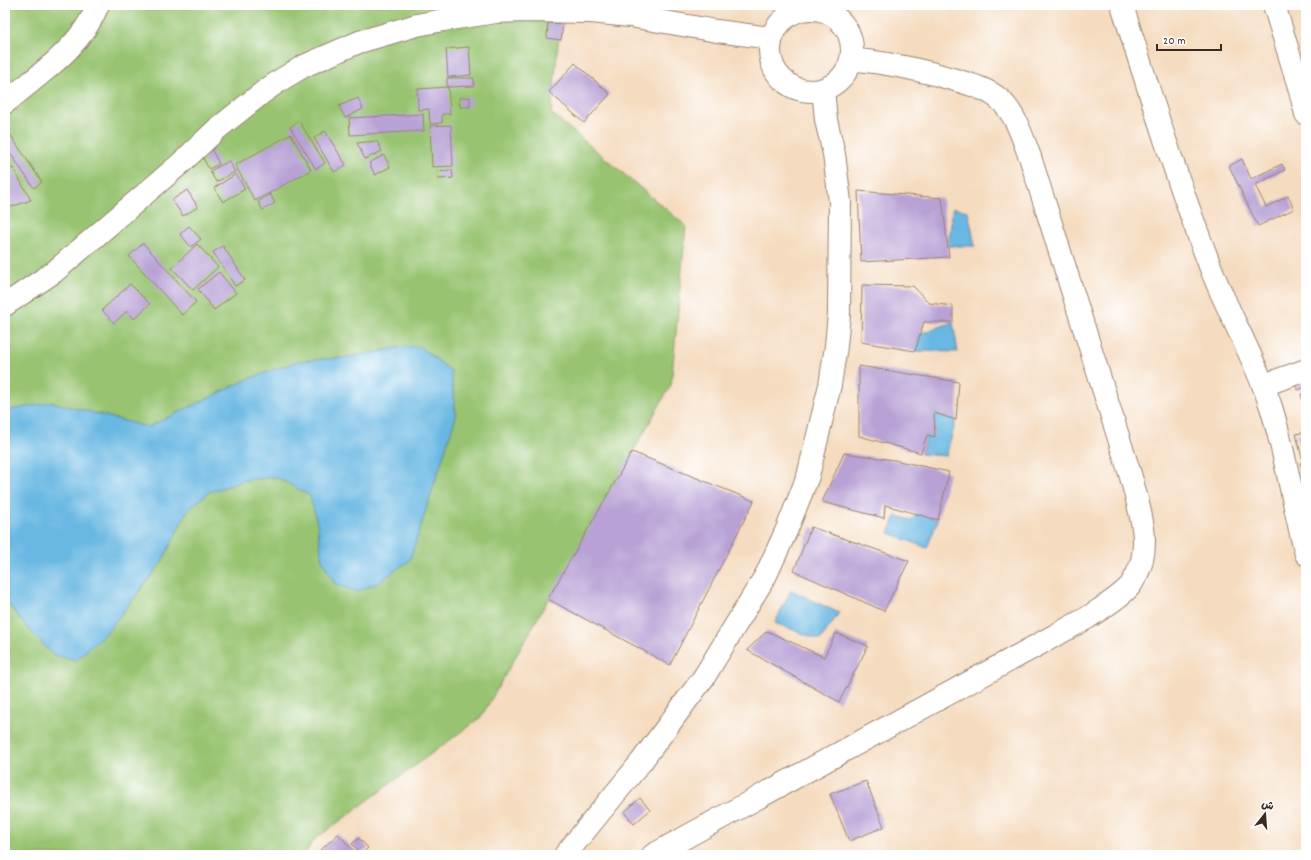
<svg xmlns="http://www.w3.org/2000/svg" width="1311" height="860" font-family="Dekko,'Playpen Sans Arabic',sans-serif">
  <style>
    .green { fill: #98c471; stroke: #6a7748 }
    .water { fill: #69b8e3; stroke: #527180 }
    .building { fill: #b7a1d5 }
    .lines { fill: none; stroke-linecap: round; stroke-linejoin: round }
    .minor-casing { stroke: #98826e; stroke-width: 24 }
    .minor { stroke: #fff; stroke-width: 22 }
  </style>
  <rect width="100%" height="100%" fill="#fff"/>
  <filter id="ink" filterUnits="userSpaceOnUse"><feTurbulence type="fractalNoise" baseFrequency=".025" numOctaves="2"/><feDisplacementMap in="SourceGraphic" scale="8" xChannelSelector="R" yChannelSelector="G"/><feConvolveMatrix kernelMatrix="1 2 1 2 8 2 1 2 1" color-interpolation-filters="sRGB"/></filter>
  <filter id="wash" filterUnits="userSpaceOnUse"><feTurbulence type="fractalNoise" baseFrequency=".012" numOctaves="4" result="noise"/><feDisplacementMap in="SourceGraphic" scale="16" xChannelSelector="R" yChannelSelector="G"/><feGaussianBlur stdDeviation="0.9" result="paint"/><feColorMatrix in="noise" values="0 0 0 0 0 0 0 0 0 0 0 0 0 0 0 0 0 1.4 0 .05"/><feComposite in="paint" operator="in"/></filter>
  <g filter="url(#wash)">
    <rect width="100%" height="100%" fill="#f5dbbf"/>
    <!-- green -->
    <path class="green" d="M5,5H562L551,113L686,226L671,385L481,717L314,840L304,855H5Z"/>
    <!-- water -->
    <path class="water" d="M953,208L968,211L975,246H948Z
      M953,322L958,352L915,351L920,334Z
      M419,346L451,371L456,416L410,560L378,583L357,592L335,584L322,560L317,523L310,496L276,477L247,480L209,492L187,511L162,562L108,631L76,660L53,655L24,624L5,600V411L52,402L148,427L248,379L298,361L350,357L396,348Z
      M934,413L956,420L946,456L921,454Z
      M917,514L938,520L927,548L889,533L896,516L911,520Z
      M791,590L839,613L820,640L775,623Z"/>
    <g id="blocks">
      <!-- building -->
      <path class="building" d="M548,23L563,24L561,40L547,38Z
        M469,47L471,75L448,77L446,49Z
        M575,63L610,94L584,123L549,92Z
        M447,78H474V86L447,87Z
        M448,87L450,114H442V123L430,124L429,109L418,110L417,89Z
        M470,97V107H460L459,98Z
        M358,98L363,109L345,118L339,106Z
        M423,114L424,131L350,135L349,118Z
        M299,121L325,163L316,169L290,127Z
        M451,125L453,166L432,167L430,126Z
        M5,127L42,182L34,188L5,146Z
        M325,131L346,165L334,172L314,138Z
        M291,134L311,170L255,201L235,165Z
        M377,141L382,151L365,159L357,143Z
        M211,148L219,164L209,169L202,156Z
        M384,155L390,167L375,175L369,163Z
        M1242,159L1251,179L1282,164L1285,170L1255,185L1266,207L1288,196L1294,209L1258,226L1229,166Z
        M229,161L235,172L216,182L210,171Z
        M13,168L31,200L5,209V169Z
        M452,170L453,178L438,179L437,171Z
        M236,174L245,189L223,202L214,188Z
        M187,190L198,207L183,216L172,200Z
        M858,191L942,198L949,257L861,262Z
        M270,194L275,203L263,210L258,202Z
        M189,226L201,239L191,247L180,234Z
        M143,243L196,302L182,315L129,256Z
        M197,244L218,267L193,290L172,268Z
        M223,246L245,280L235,286L213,252Z
        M219,272L236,293L214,310L198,289Z
        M130,284L150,304L134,319L127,311L114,323L102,310Z
        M862,285L913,286L929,303L953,306V322H924L915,351L861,342Z
        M859,366L959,382L956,420L934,413L935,437L927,435L921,453L859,436Z
        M1306,375V389L1305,387L1298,390L1293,381Z
        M1306,393V420L1305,421L1303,409L1305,408L1301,394Z
        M1306,432V457L1302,458L1296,434Z
        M632,452L754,501L670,665L548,599Z
        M844,453L894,460L949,472L938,520L885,505L884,518L822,502Z
        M1306,461V480L1300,463Z
        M811,527L909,561L884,611L794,571Z
        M767,631L824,657L836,633L868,646L839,702L747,650Z
        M866,781L884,827L849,841L830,794Z
        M640,798L650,810L634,824L624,812Z
        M338,834L358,855H315Z
        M359,838L368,848L361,854L352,844Z"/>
    </g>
  </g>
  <g filter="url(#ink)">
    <use href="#blocks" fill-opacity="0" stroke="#98826e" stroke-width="1"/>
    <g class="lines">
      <!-- minor casing -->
      <g class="minor-casing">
        <path id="minor" d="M1122,5C1150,94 1178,184 1212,271C1230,317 1256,360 1271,407C1286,455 1293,505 1306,554
          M1274,5L1297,80L1306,114
          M770 50a41 41 0 1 1 82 0a41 41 0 1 1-82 0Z
          M5,103C39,74 81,48 98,5
          M5,305L54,272L181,163L217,129L262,93L282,79L304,66L359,42L417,25L443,20L496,12L525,11L591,12L630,16L717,31L771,38
          M1264,385L1306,370
          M565,855L641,762L704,677L766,575L787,529L808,476L830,385L836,346L839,314L840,202L834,154L826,120L823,89
          M653,855L1087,618C1102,608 1118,599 1130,586C1132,584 1134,579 1136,576C1153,545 1139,509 1131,477L1030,157C1022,137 1016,113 998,98C987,89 972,85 959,81C924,70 888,63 851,59"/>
      </g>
      <!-- minor -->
      <use href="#minor" class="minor"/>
    </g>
  </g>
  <!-- margin -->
  <rect width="1311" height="860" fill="none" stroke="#fff" stroke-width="20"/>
  <!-- north arrow -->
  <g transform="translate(1265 814) rotate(17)" stroke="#ffffff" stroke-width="3" paint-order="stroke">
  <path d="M0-3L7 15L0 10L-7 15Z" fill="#3b2a1e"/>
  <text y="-6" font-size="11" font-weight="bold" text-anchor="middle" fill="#3b2a1e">ش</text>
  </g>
  <!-- scale -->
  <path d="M1157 44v6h64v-6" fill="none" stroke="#3b2a1e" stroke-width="2"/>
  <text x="1163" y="44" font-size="12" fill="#3b2a1e" stroke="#ffffff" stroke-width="3" paint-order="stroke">20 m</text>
</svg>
